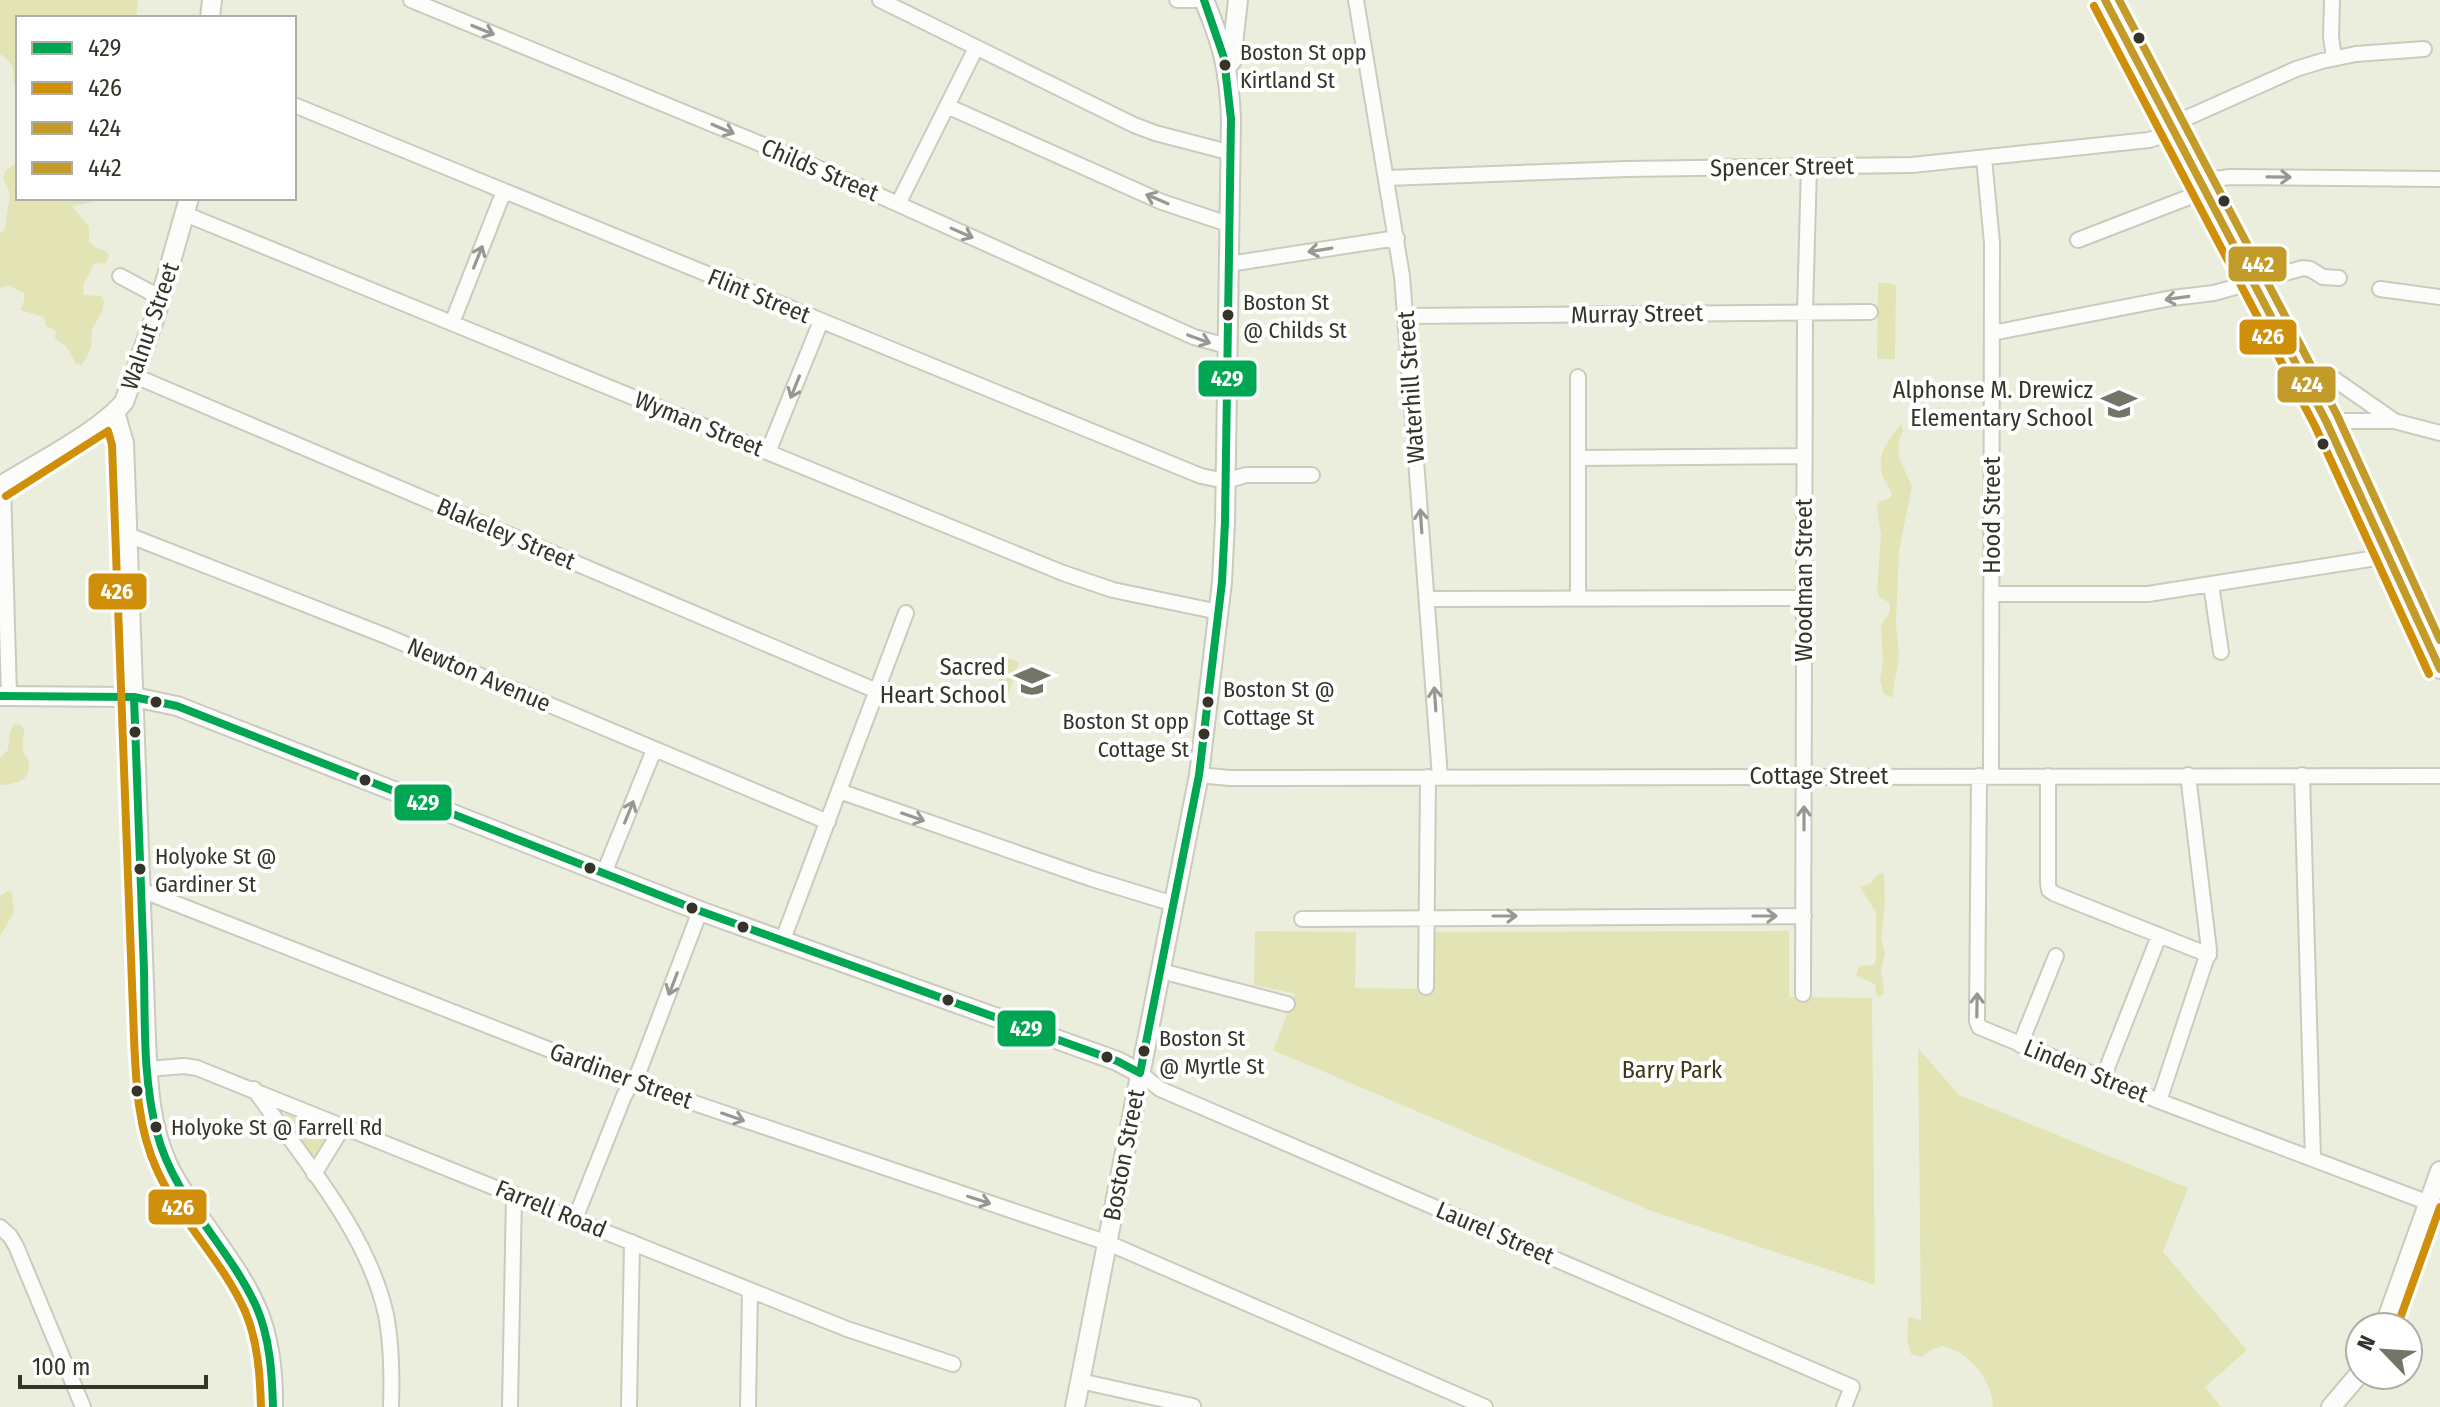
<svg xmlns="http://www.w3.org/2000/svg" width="2440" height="1407" font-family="'Fira Sans Condensed',sans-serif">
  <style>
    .green { fill: #e2e4b6 }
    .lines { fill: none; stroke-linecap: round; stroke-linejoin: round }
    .minor-casing { stroke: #cacbbe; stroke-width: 18 }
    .major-casing { stroke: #cacbbe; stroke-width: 22 }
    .minor { stroke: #fcfcfa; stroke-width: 14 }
    .major { stroke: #fcfcfa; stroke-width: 18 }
    .bus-1-casing { stroke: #fff; stroke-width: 14 }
    .bus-2-casing { stroke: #fff; stroke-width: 14 }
    .bus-3-casing { stroke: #fff; stroke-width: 14 }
    .bus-4-casing { stroke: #fff; stroke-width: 14 }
    .bus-1 { stroke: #00a651; stroke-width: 8 }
    .bus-2 { stroke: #d08f08; stroke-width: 8 }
    .bus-3 { stroke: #c29b2b; stroke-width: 8 }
    .bus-4 { stroke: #c29b2b; stroke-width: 8 }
    .oneway { stroke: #989892 }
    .bus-dot { fill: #343429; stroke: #fff; stroke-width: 3 }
    .labels { text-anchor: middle; stroke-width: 8; stroke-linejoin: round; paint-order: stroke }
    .bus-label { font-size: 22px; fill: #343429; stroke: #fff; text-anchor: start }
    .street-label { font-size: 24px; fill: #343429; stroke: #fff }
    .poi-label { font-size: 24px; fill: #343429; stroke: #fff; text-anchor: end }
    .park-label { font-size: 24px; fill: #3c3d15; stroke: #fff }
    .line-badge { stroke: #fff; stroke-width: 3 }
    .badge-label { font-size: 22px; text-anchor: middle; font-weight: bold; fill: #fff }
  </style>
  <rect width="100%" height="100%" fill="#eceedd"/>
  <!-- green -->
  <path class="green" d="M0,0H138L136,18H18V91L14,84C13,69 15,64 0,54Z
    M18,162V198H97L89,203L72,206L89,227V241L95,247L107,252L109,255L106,263L94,264L83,285L84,295L101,296L104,301L103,310L92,329L91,348L82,365L76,364L66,346L55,339L56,331L46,326L44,317L20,310L24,301V293L8,285L0,288V233L5,228L10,193L3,178L6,170Z
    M1878,282L1896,285L1895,359H1877Z
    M1901,424L1903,430L1899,441L1898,455L1912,487L1899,551L1896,624L1899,655L1892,698L1883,693L1880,680L1883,659L1881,627C1884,617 1894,614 1889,602L1880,598L1877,591L1881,535L1877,509L1879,502L1890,498L1892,493C1872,464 1880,450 1901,424Z
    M1008,658L1019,662L1004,707L990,702Z
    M14,724L20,725L24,729C24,736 22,744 23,750C24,755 28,758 29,763C31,782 14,784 0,785V758L8,750L10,732Z
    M1884,873L1885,905L1881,939L1885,954L1881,969L1884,993L1879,997L1876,994L1875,984L1856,976L1859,966L1874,965L1876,958V912L1860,887L1870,884L1877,875Z
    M7,891L12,892L14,912L0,936V896Z
    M1255,931L1356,932L1355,988L1429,989L1430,932L1789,931V997L1872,998L1875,1285L1649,1210L1273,1050L1295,994L1254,985Z
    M1918,1048L1959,1095L2188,1188L2163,1252L2247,1350L2205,1387L2221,1407H1993C1992,1379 1970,1353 1943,1346L1932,1349L1922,1357L1911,1354L1907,1339L1908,1318L1912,1317L1923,1321L1921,1319Z
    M286,1112L316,1124L323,1129L325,1140L315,1156L309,1154L284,1119Z"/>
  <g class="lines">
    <!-- minor casing -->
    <g class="minor-casing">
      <path id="minor" d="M411,0L802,161L1194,337L1227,346
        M880,0L1134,125L1155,133L1232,153
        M1177,0H1196
        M1356,0L1402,276L1440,777
        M2332,0L2331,37L2334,57
        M294,105L1201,476L1226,481L1246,475H1312
        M947,106L1162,202L1231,225
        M2171,125L2296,69L2322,61L2356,54L2424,49
        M1984,158L1992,243L1991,776
        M1387,178L1626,169L1912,165L2149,140L2174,132
        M2202,185L2215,179L2230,177L2440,179
        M898,204L976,48
        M185,214L1063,573L1113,590L1219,612
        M2078,240L2205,191
        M1229,264L1397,238
        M120,276L161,298
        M2380,289L2440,297
        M1405,316L1870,312
        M452,323L504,191
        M1992,333L2172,298L2214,293L2303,268L2310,269L2323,277L2339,278
        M135,376L877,691
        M2307,383L2334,379L2393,420
        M2326,421H2394L2440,433
        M768,452L821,321
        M1578,458V377
        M3,484L9,696
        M128,535L386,636L828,822
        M2211,584L2221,652
        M1991,594H2148L2389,556
        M1578,598V458L1805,456
        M1427,599L1804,598
        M1199,775L1230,778L2440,776
        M2302,775L2313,1159
        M1979,776L1977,1021L1979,1027L2159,1101L2429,1203
        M2048,776V883L2049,890L2055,894L2209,955
        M839,791L1092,879L1174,904
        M604,873L654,750
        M141,890L632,1082L1108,1243L1485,1407
        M1302,919L1804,916
        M782,942L906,613
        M1161,971L1287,1004
        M1426,987L1428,777
        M1803,994L1805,312L1809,166
        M2020,1045L2056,956
        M148,1069L184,1066L197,1068L847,1329L953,1364
        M1140,1073L1160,1089L1852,1387L1844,1407
        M2103,1078L2159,936
        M254,1089C302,1158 368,1232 386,1315C392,1346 392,1376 391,1407
        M2159,1101L2209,950L2188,775
        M314,1174L344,1125
        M575,1219L624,1096L639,1071L700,911
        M0,1227L10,1236L16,1246L83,1407
        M1080,1381L1193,1406
        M510,1407L514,1194
        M629,1407L632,1242
        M748,1407L750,1290"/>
    </g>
    <!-- major casing -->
    <g class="major-casing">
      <path id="major" d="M2105,0L2326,421L2440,669
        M210,18L212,0
        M1231,62L1238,0
        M115,412L124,443L146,1038C148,1081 149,1124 168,1165C177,1185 191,1203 203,1222C251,1291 274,1319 273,1407
        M0,486C34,465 99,432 124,402L156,314L189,198
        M0,696L134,697L177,706L700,911L1117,1061L1140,1073
        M2384,1327L2440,1171
        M1075,1407L1199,775L1222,582L1225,522L1231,119C1229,69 1223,46 1204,0
        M2331,1407L2360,1373"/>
    </g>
    <!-- minor -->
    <use href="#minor" class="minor"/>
    <!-- major -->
    <use href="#major" class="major"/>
    <!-- bus-1 casing -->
    <g class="bus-1-casing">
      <path id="bus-1" d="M0,696L134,697L177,706L700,911L1117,1061L1140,1073L1199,775L1222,582L1225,522L1231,119L1224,58L1204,0
        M134,697C137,788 140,879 144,970C145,1024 143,1081 157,1133C174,1199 228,1245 256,1306C270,1338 272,1372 273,1407"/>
    </g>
    <!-- bus-2 casing -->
    <g class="bus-2-casing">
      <path id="bus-2" d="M2094,6L2315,426L2429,674
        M6,496L108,431L112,445L134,1038C136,1084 138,1129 157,1170C180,1221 222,1260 245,1311C258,1342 260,1374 261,1407
        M2397,1327L2440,1207"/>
    </g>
    <!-- bus-3 casing -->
    <g class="bus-3-casing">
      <path id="bus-3" d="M2105,0L2326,421L2440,669"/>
    </g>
    <!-- bus-4 casing -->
    <g class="bus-4-casing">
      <path id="bus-4" d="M2119,0L2337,415L2440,640"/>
    </g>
    <!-- bus-1 -->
    <use href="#bus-1" class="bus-1"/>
    <!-- bus-2 -->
    <use href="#bus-2" class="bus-2"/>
    <!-- bus-3 -->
    <use href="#bus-3" class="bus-3"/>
    <!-- bus-4 -->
    <use href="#bus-4" class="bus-4"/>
  </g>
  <!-- one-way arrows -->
  <defs><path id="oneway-shaft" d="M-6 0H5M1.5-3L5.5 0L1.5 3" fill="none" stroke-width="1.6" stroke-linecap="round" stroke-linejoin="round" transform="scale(2)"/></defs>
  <g class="oneway">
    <use href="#oneway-shaft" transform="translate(483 30) rotate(22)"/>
    <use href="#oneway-shaft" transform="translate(723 129) rotate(23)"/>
    <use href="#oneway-shaft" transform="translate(2279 177) rotate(1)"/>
    <use href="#oneway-shaft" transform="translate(1157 199) rotate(-157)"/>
    <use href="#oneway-shaft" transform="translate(962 233) rotate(24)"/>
    <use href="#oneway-shaft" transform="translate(1320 250) rotate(171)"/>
    <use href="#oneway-shaft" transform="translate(478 257) rotate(-68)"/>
    <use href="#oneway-shaft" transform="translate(2177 298) rotate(172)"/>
    <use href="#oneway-shaft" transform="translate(1199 339) rotate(20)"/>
    <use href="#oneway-shaft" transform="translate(795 387) rotate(112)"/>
    <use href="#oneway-shaft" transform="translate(1421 521) rotate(-94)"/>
    <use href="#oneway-shaft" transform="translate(1435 699) rotate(-94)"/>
    <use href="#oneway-shaft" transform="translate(629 812) rotate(-68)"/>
    <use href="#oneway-shaft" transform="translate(913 817) rotate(19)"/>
    <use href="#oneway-shaft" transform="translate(1804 818) rotate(-90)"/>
    <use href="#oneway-shaft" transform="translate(1505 916)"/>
    <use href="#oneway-shaft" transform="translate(1765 916)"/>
    <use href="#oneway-shaft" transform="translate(673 984) rotate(111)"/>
    <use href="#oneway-shaft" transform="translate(1977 1005) rotate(-89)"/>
    <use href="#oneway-shaft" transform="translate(733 1117) rotate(19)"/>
    <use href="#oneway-shaft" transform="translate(979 1200) rotate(18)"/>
  </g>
  <!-- icons -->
  <defs>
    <g id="school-bare" transform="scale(2.76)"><path d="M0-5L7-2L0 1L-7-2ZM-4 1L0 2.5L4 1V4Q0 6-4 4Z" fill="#747568" stroke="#fff" stroke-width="2.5" paint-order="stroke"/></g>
  </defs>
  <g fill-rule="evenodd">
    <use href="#school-bare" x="2119" y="404"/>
    <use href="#school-bare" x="1032" y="681"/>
  </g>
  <!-- markers -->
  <g class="bus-dot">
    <circle cx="2139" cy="38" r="7"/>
    <circle cx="1225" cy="65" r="7"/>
    <circle cx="2224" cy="201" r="7"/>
    <circle cx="1228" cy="315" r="7"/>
    <circle cx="2323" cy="444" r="7"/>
    <circle cx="156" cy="702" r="7"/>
    <circle cx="1208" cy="702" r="7"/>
    <circle cx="135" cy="732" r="7"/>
    <circle cx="1204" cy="734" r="7"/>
    <circle cx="365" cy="780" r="7"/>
    <circle cx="590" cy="868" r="7"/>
    <circle cx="140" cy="869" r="7"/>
    <circle cx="692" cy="908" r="7"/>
    <circle cx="743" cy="927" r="7"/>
    <circle cx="948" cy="1000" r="7"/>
    <circle cx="1144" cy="1051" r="7"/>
    <circle cx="1107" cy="1057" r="7"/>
    <circle cx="137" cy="1091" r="7"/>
    <circle cx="156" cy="1127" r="7"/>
  </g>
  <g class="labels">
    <!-- bus labels -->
    <g class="bus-label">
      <text x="1240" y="60">Boston St opp<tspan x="1240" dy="28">Kirtland St</tspan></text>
      <text x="1243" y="310">Boston St<tspan x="1243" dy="28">@ Childs St</tspan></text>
      <text x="1223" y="697">Boston St @<tspan x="1223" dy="28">Cottage St</tspan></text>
      <text x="1189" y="729" text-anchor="end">Boston St opp<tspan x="1189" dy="28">Cottage St</tspan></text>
      <text x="155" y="864">Holyoke St @<tspan x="155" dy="28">Gardiner St</tspan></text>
      <text x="1159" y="1046">Boston St<tspan x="1159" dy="28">@ Myrtle St</tspan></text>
      <text x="171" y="1135">Holyoke St @ Farrell Rd</text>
    </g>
    <!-- street labels -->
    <g class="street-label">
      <text transform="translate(1782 167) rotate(-1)" y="8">Spencer Street</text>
      <text transform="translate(820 170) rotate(23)" y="8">Childs Street</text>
      <text transform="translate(759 296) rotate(22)" y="8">Flint Street</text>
      <text transform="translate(1637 314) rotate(-1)" y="8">Murray Street</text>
      <text transform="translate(150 326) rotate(-71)" y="8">Walnut Street</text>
      <text transform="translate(1411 387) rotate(-94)" y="8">Waterhill Street</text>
      <text transform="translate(699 424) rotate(22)" y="8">Wyman Street</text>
      <text transform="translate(1992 515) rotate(-90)" y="8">Hood Street</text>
      <text transform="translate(506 534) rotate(23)" y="8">Blakeley Street</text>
      <text transform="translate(1804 580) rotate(-90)" y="8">Woodman Street</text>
      <text transform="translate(479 675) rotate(23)" y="8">Newton Avenue</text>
      <text x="1819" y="784">Cottage Street</text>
      <text transform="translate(2086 1071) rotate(22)" y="8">Linden Street</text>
      <text transform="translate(621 1076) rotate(20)" y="8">Gardiner Street</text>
      <text transform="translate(1124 1155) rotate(-79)" y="8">Boston Street</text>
      <text transform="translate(551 1209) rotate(22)" y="8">Farrell Road</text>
      <text transform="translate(1495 1233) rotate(23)" y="8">Laurel Street</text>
    </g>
    <!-- poi labels -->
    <g class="poi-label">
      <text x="2093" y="398">Alphonse M. Drewicz<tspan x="2093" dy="28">Elementary School</tspan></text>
      <text x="1006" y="675">Sacred<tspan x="1006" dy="28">Heart School</tspan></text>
    </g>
    <!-- park labels -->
    <g class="park-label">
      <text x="1672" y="1078">Barry Park</text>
    </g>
  </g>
  <g class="line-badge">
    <rect x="2227" y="245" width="61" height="38" rx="8" fill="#c29b2b"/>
    <rect x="2238" y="318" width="60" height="38" rx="8" fill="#d08f08"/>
    <rect x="1197" y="359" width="61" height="39" rx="8" fill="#00a651"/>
    <rect x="2276" y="365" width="61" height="39" rx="8" fill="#c29b2b"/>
    <rect x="87" y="572" width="61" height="39" rx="8" fill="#d08f08"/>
    <rect x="393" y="783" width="60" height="39" rx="8" fill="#00a651"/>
    <rect x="996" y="1009" width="61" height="39" rx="8" fill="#00a651"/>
    <rect x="147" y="1188" width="61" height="38" rx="8" fill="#d08f08"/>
  </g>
  <g class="badge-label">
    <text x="2258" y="272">442</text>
    <text x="2268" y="344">426</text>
    <text x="1227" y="386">429</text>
    <text x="2307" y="392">424</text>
    <text x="117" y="599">426</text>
    <text x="423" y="810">429</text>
    <text x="1026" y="1036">429</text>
    <text x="178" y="1215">426</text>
  </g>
  <!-- legend -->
  <rect x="16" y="16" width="280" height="184" fill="#ffffff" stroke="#aeaea9" stroke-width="2"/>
  <rect x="32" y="42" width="40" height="12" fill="#00a651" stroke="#aeaea9" stroke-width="2"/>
  <text x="88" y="56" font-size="24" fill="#343429">429</text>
  <rect x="32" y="82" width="40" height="12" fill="#d08f08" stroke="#aeaea9" stroke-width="2"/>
  <text x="88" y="96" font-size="24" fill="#343429">426</text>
  <rect x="32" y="122" width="40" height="12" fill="#c29b2b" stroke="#aeaea9" stroke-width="2"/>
  <text x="88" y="136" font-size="24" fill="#343429">424</text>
  <rect x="32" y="162" width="40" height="12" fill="#c29b2b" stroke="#aeaea9" stroke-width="2"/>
  <text x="88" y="176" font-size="24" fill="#343429">442</text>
  <!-- north arrow -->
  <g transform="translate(2384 1351) rotate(295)"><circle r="38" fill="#ffffff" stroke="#aeaea9" stroke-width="2"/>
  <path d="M0-6L14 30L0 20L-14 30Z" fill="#747568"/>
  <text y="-12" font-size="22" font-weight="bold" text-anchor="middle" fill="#343429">N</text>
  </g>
  <!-- scale -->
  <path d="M20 1375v12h186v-12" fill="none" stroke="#343429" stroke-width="4"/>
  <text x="32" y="1375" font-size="24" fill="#343429" stroke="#ffffff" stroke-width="6" paint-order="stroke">100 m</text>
</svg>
